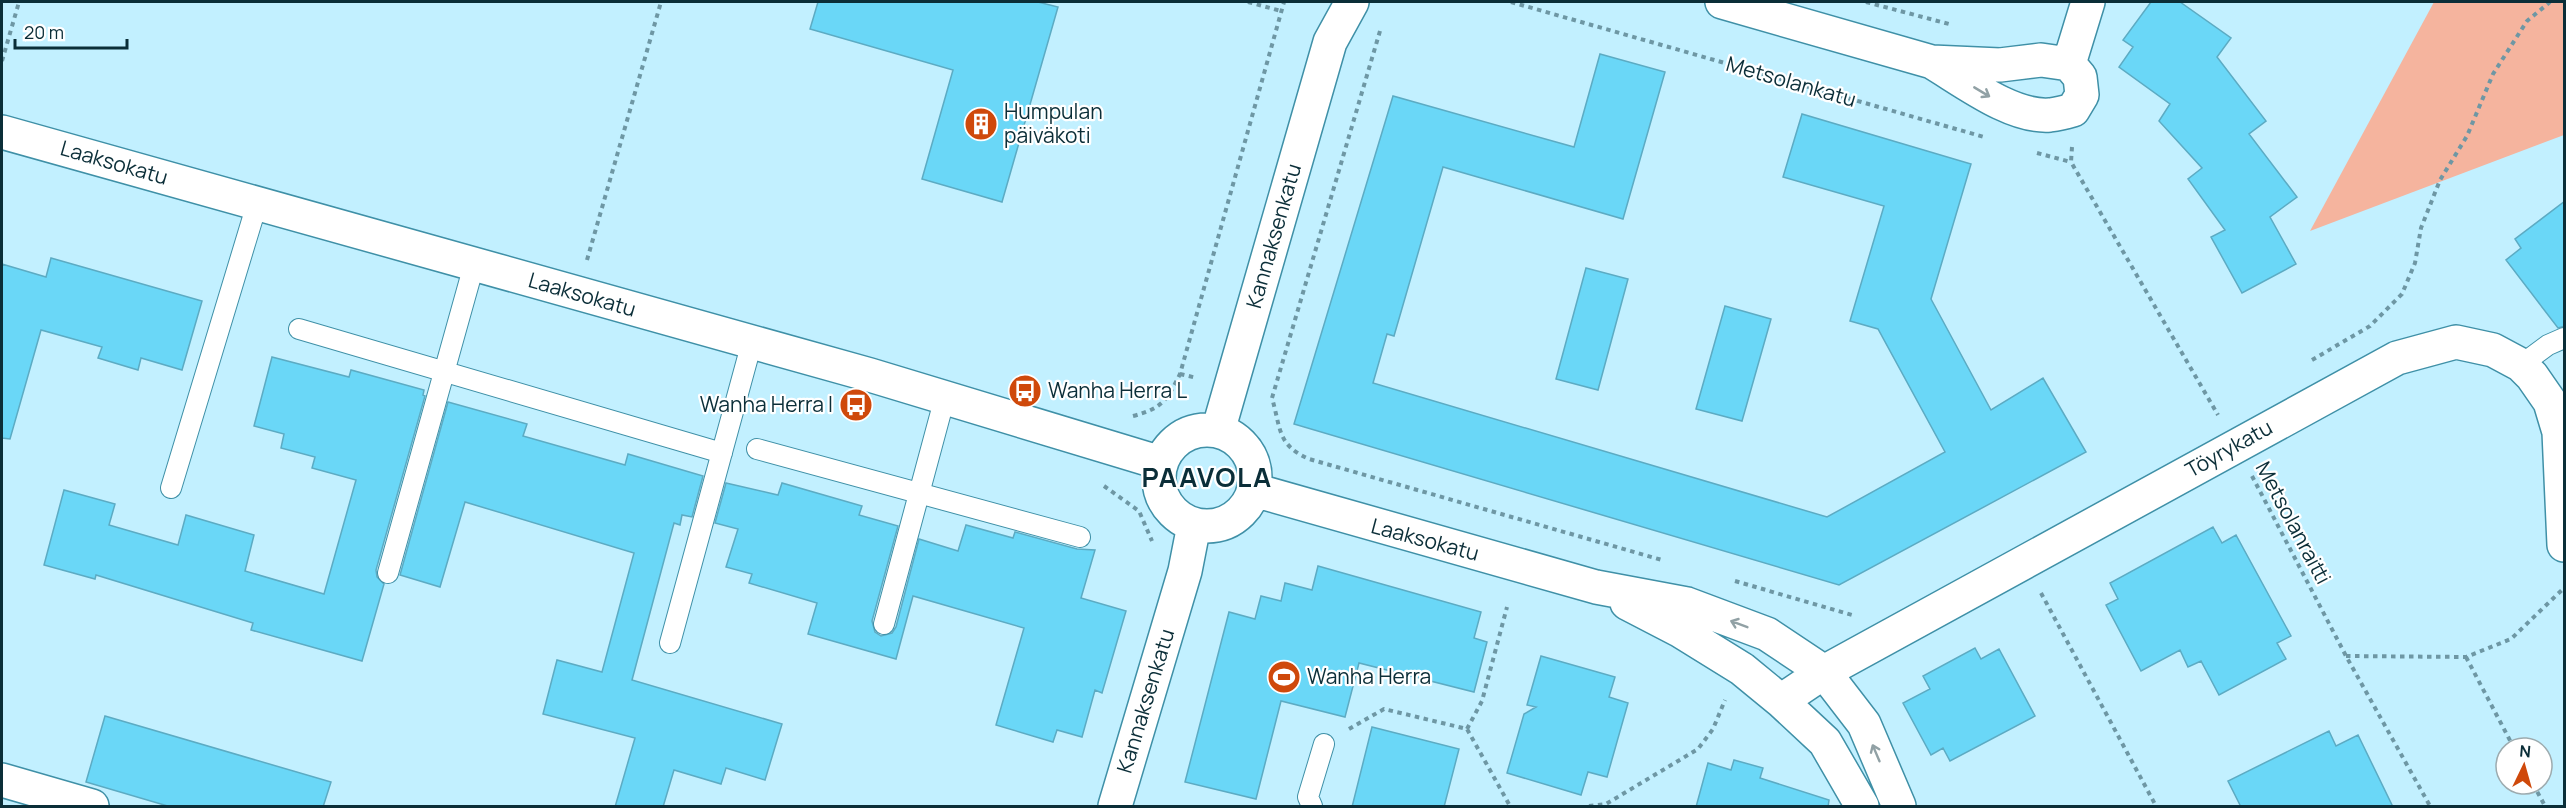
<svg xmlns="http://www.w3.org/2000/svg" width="2566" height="808" font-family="Manrope,sans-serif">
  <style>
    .green { fill: #f5b49e }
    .building { fill: #6ad7f7; stroke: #5cabc3; stroke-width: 1.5 }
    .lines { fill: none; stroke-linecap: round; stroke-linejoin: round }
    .lane-casing { stroke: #3f90a7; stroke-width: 22 }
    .street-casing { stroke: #3f90a7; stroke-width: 36 }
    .path { stroke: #6e97a4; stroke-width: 4; stroke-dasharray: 4.5 4.5; stroke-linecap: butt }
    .lane { stroke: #fff; stroke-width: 20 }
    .street { stroke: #fff; stroke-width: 33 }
    .oneway { stroke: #91a1a5 }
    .labels { text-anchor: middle; stroke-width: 4.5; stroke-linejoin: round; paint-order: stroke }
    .street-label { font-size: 21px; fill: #0b2e38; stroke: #fff }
    .poi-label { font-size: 21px; fill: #0b2e38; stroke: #fff; text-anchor: start }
    .district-label { font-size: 27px; font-weight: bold; letter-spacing: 1.5px; fill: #0b2e38; stroke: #fff }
  </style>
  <rect width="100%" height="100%" fill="#c2f0ff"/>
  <!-- green -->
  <path class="green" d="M2434,2H2564V135L2310,231Z"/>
  <!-- building -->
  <path class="building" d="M818,2H1038L1058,7L1002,202L922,179L953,70L810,29Z
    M2151,2H2180L2231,38L2217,57L2266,121L2249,134L2297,197L2270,217L2296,264L2242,293L2211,237L2225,230L2188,179L2202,168L2159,121L2170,104L2119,67L2133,47L2123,40Z
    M1600,54L1665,72L1623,219L1443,167L1394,336L1387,334L1373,383L1827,517L1945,452L1878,329L1850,321L1884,206L1783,177L1802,114L1971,164L1931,299L1991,410L2043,378L2086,452L1839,585L1294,424L1393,96L1574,147Z
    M2565,201V326L2558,328L2506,260L2521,248L2515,239Z
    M51,258L202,301L182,370L141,358L138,370L98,358L102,347L41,330L10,439L2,438V264L46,277Z
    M1586,268L1628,279L1598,390L1556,379Z
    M1725,306L1771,319L1742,421L1696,409Z
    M272,357L349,377L351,370L424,390L423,395L425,396L376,570L377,577L384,584L362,661L251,630L253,623L96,575L95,579L44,565L64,490L115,504L109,525L178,545L186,515L254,535L245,571L324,594L356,480L312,468L315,457L281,448L284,434L254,426Z
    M448,402L527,424L523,436L625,465L628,454L703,476L692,517L682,515L680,525L674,523L632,680L782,724L765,780L726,768L721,784L674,770L663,807H615L635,738L543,714L557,660L602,672L634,553L465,502L440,587L400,575Z
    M726,483L778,495L782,483L862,506L859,515L898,526L872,621L875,632L881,636L892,633L896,627L919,539L958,551L966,525L1013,538L1015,532L1077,549L1095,550L1081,598L1126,611L1102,693L1095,690L1082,737L1057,730L1053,742L996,725L1024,628L913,596L896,659L808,634L817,603L749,583L752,574L726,567L738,529L715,523Z
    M2213,527L2222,543L2236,535L2291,636L2277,643L2286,659L2219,695L2201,661L2188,667L2180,650L2141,671L2106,605L2118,599L2110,583Z
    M1318,566L1481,612L1474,638L1487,642L1474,692L1359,663L1345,717L1281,701L1256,799L1185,782L1229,612L1255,619L1261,596L1281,601L1285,583L1312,590Z
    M1975,648L1981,659L1999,649L2035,716L1950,761L1943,748L1931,755L1903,703L1930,689L1923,676Z
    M1541,656L1615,677L1609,697L1628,703L1607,777L1588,772L1581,795L1507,773L1524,714L1536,707L1527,705Z
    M105,716L331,782L323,807H171L86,782Z
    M1372,727L1459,749L1444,807H1352Z
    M2329,731L2336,746L2358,735L2393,807H2241L2228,781Z
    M1734,760L1763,768L1760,778L1829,800L1828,807H1696L1708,763L1731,770Z"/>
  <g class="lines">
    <!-- lane casing -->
    <g class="lane-casing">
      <path id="lane" d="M299,329L722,453
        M2521,365L2548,345L2564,338
        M757,449L1080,537
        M171,488L257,204
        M388,573L474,265
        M884,624L945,397
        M670,643L752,342
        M1312,806L1308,797L1324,744"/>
    </g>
    <!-- street casing -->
    <g class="street-casing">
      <path id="street" d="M1722,2L1932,62L2000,65L2041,60L2069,64L2080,77L2082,95L2073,110C2066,112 2058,114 2050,115C2012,118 1964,81 1932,62
        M2069,64L2088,2
        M2,132L870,375L1161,463
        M1159 478a48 48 0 1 1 96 0a48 48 0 1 1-96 0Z
        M1218,431L1330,42L1352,2
        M1254,490L1596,587L1687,604L1767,634L1824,672L1864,724L1899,806
        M1627,603L1679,630L1742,669L1781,701L1825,742L1862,806
        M1781,701L1824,672L2397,358L2456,342L2493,350L2521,365L2532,376L2550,402L2559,432L2564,545
        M2,780L92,806
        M1115,806L1185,571L1194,525"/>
    </g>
    <!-- path -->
    <path class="path" d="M1248,2L1281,11
      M1511,2L1984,137
      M1866,2L1949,24
      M1380,31L1272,398C1281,429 1277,445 1309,459L1662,560
      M2,61L19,2
      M2072,147L2071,162L2218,415
      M2037,153L2071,162
      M587,260L661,2
      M2312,360L2370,326L2402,294L2415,263L2421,228L2440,180L2467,136L2493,74L2527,21L2550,2
      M1180,374L1197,378
      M1133,416C1163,408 1167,400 1180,374L1284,2
      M2252,476L2346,656L2430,806
      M1104,486L1139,511L1152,541
      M1735,581L1852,615
      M2041,593L2156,806
      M2346,656L2466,657L2511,639L2564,588
      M2466,657L2514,748
      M1349,729L1384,709L1467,729L1510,806
      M1467,729L1482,701L1507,607
      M2533,784L2545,806
      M1589,806L1606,804L1698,749L1713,729L1725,700"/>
    <!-- lane -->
    <use href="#lane" class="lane"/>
    <!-- street -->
    <use href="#street" class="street"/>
  </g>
  <!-- one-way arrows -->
  <defs><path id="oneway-shaft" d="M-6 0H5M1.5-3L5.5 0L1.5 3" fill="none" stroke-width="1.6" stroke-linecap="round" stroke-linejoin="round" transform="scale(1.5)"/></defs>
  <g class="oneway">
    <use href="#oneway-shaft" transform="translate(1982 92) rotate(31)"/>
    <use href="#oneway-shaft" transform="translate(1739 624) rotate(-159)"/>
    <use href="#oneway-shaft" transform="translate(1876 753) rotate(-113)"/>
  </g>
  <!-- icons -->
  <defs>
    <g id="building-disc" transform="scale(1.725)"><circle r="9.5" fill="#cf490b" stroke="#fff"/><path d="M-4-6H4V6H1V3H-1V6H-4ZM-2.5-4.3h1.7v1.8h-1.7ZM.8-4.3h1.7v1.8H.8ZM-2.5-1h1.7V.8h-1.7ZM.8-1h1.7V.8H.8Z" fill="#fff"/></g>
    <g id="bus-disc" transform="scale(1.725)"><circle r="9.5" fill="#cf490b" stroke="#fff"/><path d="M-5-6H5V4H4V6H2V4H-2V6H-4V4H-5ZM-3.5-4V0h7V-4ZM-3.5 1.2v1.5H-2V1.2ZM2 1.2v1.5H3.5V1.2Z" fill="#fff"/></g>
    <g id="stadium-disc" transform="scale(1.725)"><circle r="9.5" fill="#cf490b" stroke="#fff"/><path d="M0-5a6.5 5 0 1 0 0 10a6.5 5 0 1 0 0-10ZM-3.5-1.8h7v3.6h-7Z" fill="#fff"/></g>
  </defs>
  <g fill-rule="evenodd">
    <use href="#building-disc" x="981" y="124"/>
    <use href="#bus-disc" x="1025" y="391"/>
    <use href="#bus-disc" x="856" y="405"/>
    <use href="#stadium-disc" x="1284" y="677"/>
  </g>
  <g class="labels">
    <!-- street labels -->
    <g class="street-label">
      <text transform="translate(1791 82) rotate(16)" y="7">Metsolankatu</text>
      <text transform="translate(114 163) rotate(16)" y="7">Laaksokatu</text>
      <text transform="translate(1274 236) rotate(-74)" y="7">Kannaksenkatu</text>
      <text transform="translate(582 295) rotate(16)" y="7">Laaksokatu</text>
      <text transform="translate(2229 449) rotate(-29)" y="7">Töyrykatu</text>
      <text transform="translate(2293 523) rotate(62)" y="7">Metsolanraitti</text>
      <text transform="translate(1425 540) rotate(15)" y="7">Laaksokatu</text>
      <text transform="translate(1146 701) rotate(-73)" y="7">Kannaksenkatu</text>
    </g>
    <!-- poi labels -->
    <g class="poi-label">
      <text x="1004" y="119">Humpulan<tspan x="1004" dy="24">päiväkoti</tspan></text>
      <text x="1048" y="398">Wanha Herra L</text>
      <text x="833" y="412" text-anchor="end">Wanha Herra I</text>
      <text x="1307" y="684">Wanha Herra</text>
    </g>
    <!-- district labels -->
    <g class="district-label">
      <text x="1207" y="487">PAAVOLA</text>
    </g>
  </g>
  <!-- border -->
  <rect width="2566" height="808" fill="none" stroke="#0b2e38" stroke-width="6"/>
  <!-- north arrow -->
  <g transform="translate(2524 766) rotate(5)"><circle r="28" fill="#ffffff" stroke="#9dabaf" stroke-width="1.5"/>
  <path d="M0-4.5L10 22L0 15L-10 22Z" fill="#cf490b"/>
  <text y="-9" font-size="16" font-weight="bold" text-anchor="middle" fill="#0b2e38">N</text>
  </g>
  <!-- scale -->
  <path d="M15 39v9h112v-9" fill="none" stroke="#0b2e38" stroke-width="3"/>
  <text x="24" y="39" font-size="18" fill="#0b2e38" stroke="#ffffff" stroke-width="4.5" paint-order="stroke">20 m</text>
</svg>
